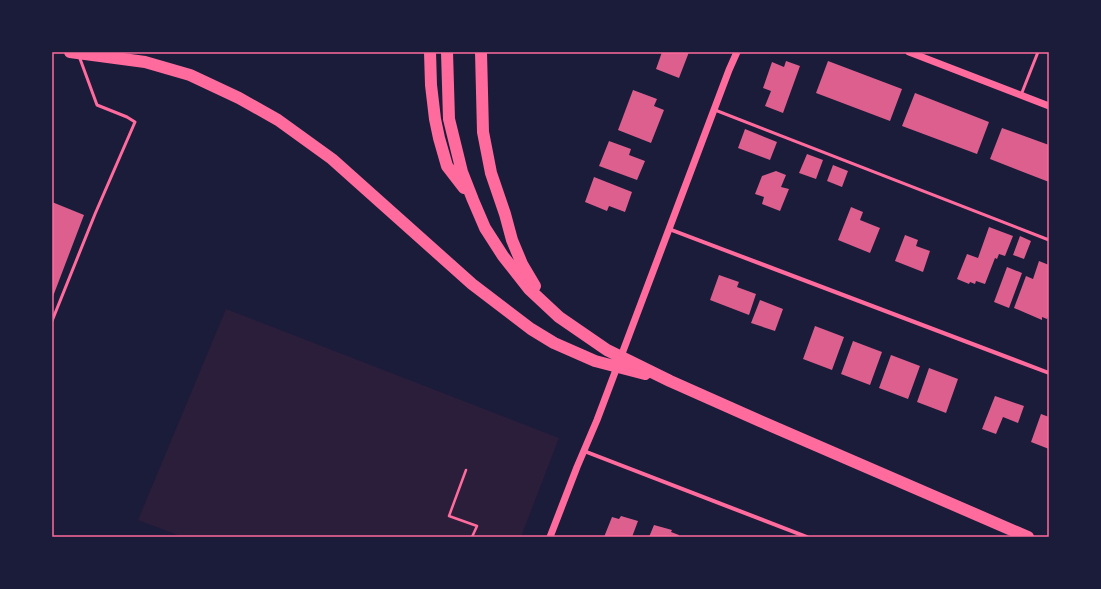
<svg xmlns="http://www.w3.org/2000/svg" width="1101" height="589" font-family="'Varela Round',sans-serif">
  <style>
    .green { fill: #2a1e3b }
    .building { fill: #dd5f8e }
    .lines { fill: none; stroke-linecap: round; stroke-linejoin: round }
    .path { stroke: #ff6b9d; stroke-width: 2.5 }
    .service { stroke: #ff6b9d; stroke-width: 3 }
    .minor { stroke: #ff6b9d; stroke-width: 4 }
    .tertiary { stroke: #ff6b9d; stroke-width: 7 }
    .motorway { stroke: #ff6b9d; stroke-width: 12 }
    .neatline { fill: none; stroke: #ff6b9d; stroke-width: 1.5 }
  </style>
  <rect width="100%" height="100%" fill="#1b1b3a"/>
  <!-- green -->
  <path class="green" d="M226,309L559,438L521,537H183L138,520Z"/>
  <!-- building -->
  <path class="building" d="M662,52H689L679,78L656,69Z
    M786,61L800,66L783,113L765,106L771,91L763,88L772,62L784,67Z
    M828,61L902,89L890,121L816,93Z
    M633,90L657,99L654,106L664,110L651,143L618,130Z
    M915,93L989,122L977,154L902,126Z
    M1002,128L1049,145V182L990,159Z
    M745,129L777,142L770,160L738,148Z
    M609,141L631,149L629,155L645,161L637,180L599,166Z
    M807,154L823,160L816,179L799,173Z
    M833,165L848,171L842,187L827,181Z
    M776,171L786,175L781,187L789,189L780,211L762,204L764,197L755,194L762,176Z
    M594,177L632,192L625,212L609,206L607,211L585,202Z
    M52,202L84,215L52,299Z
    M851,207L863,212L860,220L880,228L870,253L838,240Z
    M989,227L1013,236L1005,256L999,254L997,259L995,258L985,284L976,281L975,284L970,282L969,284L957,279L967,254L978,258Z
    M905,235L918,240L916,246L930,251L923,272L895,261Z
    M1020,236L1031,241L1024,259L1013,255Z
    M1039,261L1049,265V315L1047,319L1042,317V320L1014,308L1026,276L1033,279Z
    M1007,267L1022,273L1009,308L994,302Z
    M719,275L739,282L737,287L756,294L749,315L710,300Z
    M760,300L783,309L775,331L751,323Z
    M815,326L844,337L832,370L803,359Z
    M853,341L882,352L870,385L841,374Z
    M891,355L920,366L908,399L879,388Z
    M929,368L958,379L946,413L917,402Z
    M995,396L1024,406L1018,423L1003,417L996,434L982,429Z
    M1041,414L1049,417V449L1031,442Z
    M621,516L638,521L632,537H604L612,517L619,519Z
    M654,525L672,530L671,532L679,535L678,537H649Z"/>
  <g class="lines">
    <!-- path -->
    <path class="path" d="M466,470L449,516L477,526L472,537"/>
    <!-- service -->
    <path class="service" d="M1021,95L1038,52
      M715,110L1049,240
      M52,321L95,214L135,122L127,117L97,105L79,56"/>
    <!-- minor -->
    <path class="minor" d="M669,229L1049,373
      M584,451L807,537"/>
    <!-- tertiary -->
    <path class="tertiary" d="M909,52L1049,106
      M550,537L577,467L597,420L729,70L737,52"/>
    <!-- motorway -->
    <path class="motorway" d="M70,52L145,62L190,75L239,98L278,120L332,159L472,284L531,329L554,343L595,361L645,374
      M430,52L431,85L435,119L439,138L447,166L464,188
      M447,52L449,119L462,172L473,200L485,228L503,256L529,289L559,317L607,350L670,381L760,421L1028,537
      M481,52L483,132L491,173L505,214L512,240L522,264L535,286"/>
  </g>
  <!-- border -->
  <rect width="1101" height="589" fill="none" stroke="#1b1b3a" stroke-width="106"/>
  <rect x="53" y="53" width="995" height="483" class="neatline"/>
</svg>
